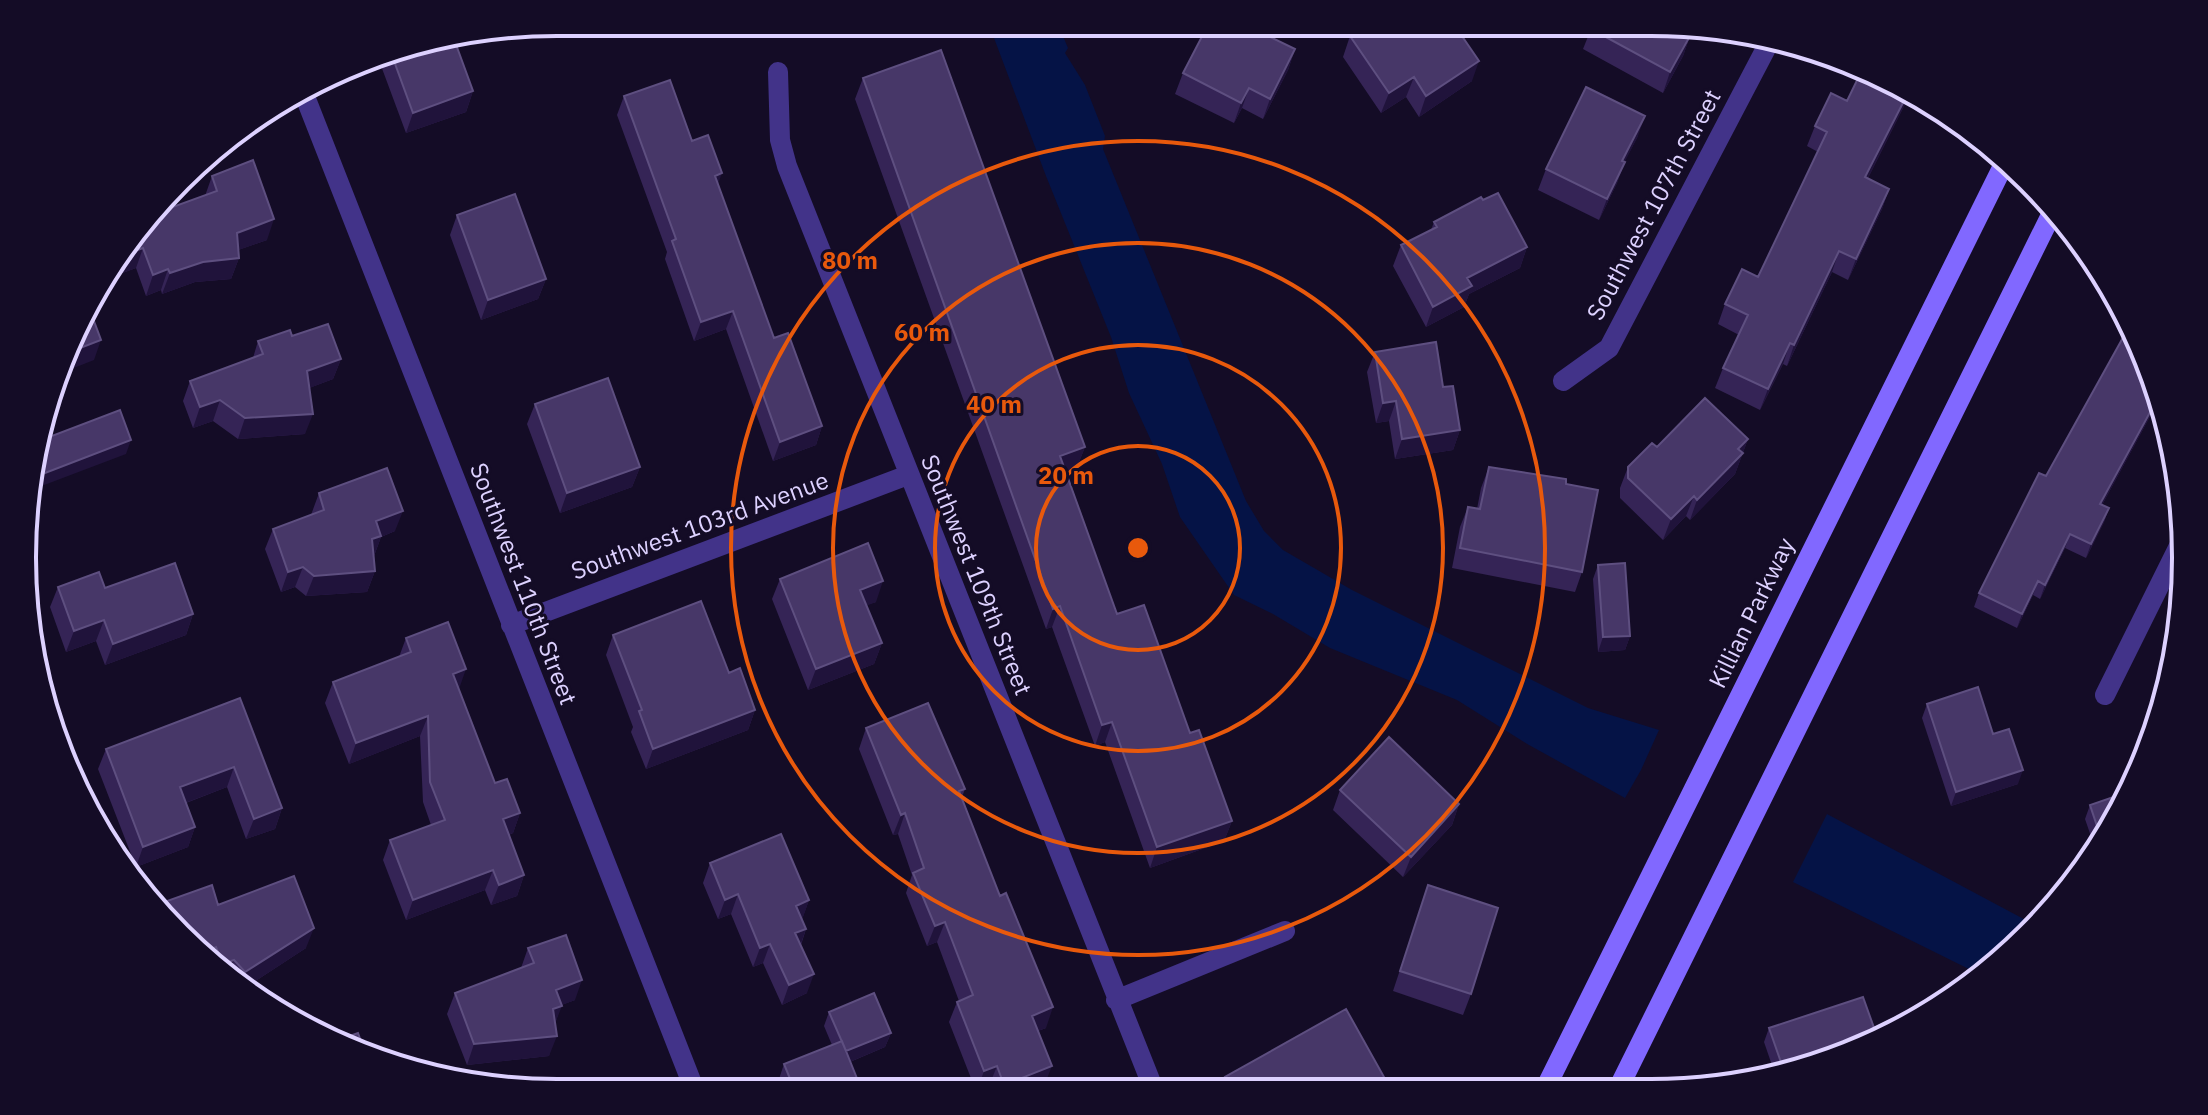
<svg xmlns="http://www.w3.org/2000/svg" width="2208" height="1115" font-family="'IBM Plex Sans',sans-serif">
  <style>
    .water { fill: #051346 }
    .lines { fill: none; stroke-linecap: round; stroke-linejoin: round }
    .minor { stroke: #423389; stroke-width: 20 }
    .secondary { stroke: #8168ff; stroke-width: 20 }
    .wall { fill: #352456 }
    .shaded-wall { fill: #20133b }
    .building { fill: #473768; stroke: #5e4f80; stroke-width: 2 }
    .ring { fill: none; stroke: #e8590c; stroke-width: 4 }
    .labels { text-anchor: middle; stroke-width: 6; stroke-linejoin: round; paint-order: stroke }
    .street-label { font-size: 24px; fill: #ddd1ff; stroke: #140c26 }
    .rim { fill: none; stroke: #ddd1ff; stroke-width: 4 }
    .centre { fill: #e8590c; stroke: #140c26; stroke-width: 4 }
    .ring-label { font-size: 24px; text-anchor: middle; font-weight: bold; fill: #e8590c; stroke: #140c26; stroke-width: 6; stroke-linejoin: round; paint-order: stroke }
  </style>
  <rect width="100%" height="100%" fill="#140c26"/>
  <!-- water -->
  <path class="water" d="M988,22H1057L1068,48L1065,53L1085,85L1105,136L1103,149L1246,501L1264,531L1283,550L1352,590L1588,708L1659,730L1641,770L1625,798L1529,745L1457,700L1330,648L1273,614L1234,595L1180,517L1162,464L1129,393L1111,337L1046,176Z
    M1827,814L2037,926L1983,976L1793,882Z"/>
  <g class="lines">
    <!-- minor -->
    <path class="minor" d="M778,72L780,140L787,166L1154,1090
      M304,94L695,1091
      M1563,381L1609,348L1772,37
      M511,625L908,475
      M2105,695L2183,538
      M1116,1000L1285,931"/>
    <!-- secondary -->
    <path class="secondary" d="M1545,1089L2006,160
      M1618,1089L2055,207"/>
  </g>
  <!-- wall -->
  <path class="wall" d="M641,22H661L655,31Z
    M1591,29L1690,36L1683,56L1663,93L1583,49Z
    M1250,35L1295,49L1288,70L1263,119L1242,108L1234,123L1175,94L1183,73Z
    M1350,36L1472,81L1419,117L1406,97L1381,113L1343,57Z
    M454,39L473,91L466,112L406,133L377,55L385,51Z
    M1887,77L1911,92L1868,178L1889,189L1882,209L1848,280L1832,272L1787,366L1783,364L1760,410L1715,388L1723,368L1739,335L1718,324L1725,304L1758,277L1818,152L1807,146L1815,126L1847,101Z
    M863,78L1085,447L1077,467L1066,471L1117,614L1190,733L1232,821L1224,841L1150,868L1105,742L1095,746L1052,627L1046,629L855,99Z
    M624,96L692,141L718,184L774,338L822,426L816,445L773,461L726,329L694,341L665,259L667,252L617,115Z
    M1638,136L1624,162L1617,183L1599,220L1538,190L1546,169Z
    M212,176L267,240L238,250L239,258L231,279L195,282L162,294L161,290L146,296L136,268L101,281L112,260L205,196Z
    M1483,200L1527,247L1520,268L1469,294L1464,307L1426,327L1393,266L1401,245L1431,230L1434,222Z
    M457,215L546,279L538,299L481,320L450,235Z
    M292,336L341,359L333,379L309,388L305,434L238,439L213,421L193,428L183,401L190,381L253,358L258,341Z
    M1375,352L1460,430L1453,450L1395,459L1389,421L1376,423L1367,372Z
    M2157,385L2160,398L2102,505L2109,508L2104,522L2086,558L2065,548L2040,599L2033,595L2017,628L1974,607L1979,593L2046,476Z
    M535,404L640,467L632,487L560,513L527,424Z
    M1748,439L1735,474L1690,520L1686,516L1663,540L1620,498V488L1628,467L1657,447Z
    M1489,467L1566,484L1582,572L1575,592L1452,568L1460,527L1468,507L1477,509L1481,488Z
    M319,493L395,531L381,537L374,556L375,571L367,592L306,596L295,587L281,592L265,549L273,529L311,515Z
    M1598,565L1630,636L1625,650L1598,652L1593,579Z
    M780,579L876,602L866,605L882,643L874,664L808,690L772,599Z
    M58,587L105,588L193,614L186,635L105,665L96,641L66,652L50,607Z
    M613,635L729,673L755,710L748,730L646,769L631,732L633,727L606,655Z
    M406,638L459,689L495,783L520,813L513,833L509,835L524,875L517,896L491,905L485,890L406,920L383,860L390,840L431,825L423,802L420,736L349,764L325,703L333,682L399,657Z
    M240,698L282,808L275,829L246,839L227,787L186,803L195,827L188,847L136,867L98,769L106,749Z
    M1927,704L1993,734L2018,784L1951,806L1922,718Z
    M866,728L965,789L962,797L1046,1028L1038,1031L1044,1086L1033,1090H991L989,1086L976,1091L949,1022L957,1002L959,1001L937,942L927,946L906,893L912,875L898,834L893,835L859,749Z
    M1340,790L1459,804L1452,825L1403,877L1333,810Z
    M2130,796L2095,848L2085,819L2090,805Z
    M710,863L809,900L802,919L806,929L801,945L807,993L782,1005L763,963L753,967L731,914L718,919L703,883Z
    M1428,885L1471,994L1463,1015L1393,991Z
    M167,901L218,905L306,948L248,986L179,936L162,913Z
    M528,948L575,1000L561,1005L555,1024L549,1056L467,1065L447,1014L455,993L521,968Z
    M829,1012L891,1033L885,1047L850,1062L862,1091H779L777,1085L784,1064L832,1045L824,1026Z
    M1769,1028L1855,1052L1775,1074L1764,1042Z
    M1225,1077H1384L1379,1089L1220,1090Z"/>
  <!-- shaded-wall -->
  <path class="shaded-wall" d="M1690,36L1683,56L1663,93L1670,72Z
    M1295,49L1288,70L1263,119L1270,99Z
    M1479,61L1472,81L1419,117L1426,96Z
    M1414,77L1406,97L1381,113L1389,93Z
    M1249,88L1242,108L1234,123L1241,103Z
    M473,91L466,112L406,133L413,113Z
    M1909,91L1911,92L1858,198L1865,177Z
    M1645,116L1638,136L1615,181L1622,161Z
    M1625,162L1617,183L1599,220L1607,199Z
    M722,173L715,192V176Z
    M1889,189L1882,209L1848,280L1856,259Z
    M274,219L267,240L230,253L237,233Z
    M1527,247L1520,268L1469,294L1464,307L1426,327L1433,307L1467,278Z
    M143,248L136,268L101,281L113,259Z
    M1839,251L1832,272L1787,366L1794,345Z
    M239,258L231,279L195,282L162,294L170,273L203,262Z
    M168,269L161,290L146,296L153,275Z
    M546,279L538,299L481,320L488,300Z
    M733,311L726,329L694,341L701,322Z
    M101,340L94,360L56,375L62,355Z
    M1790,343L1783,364L1760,410L1768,389Z
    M341,359L333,379L299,392L307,371Z
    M2160,394V398L2095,518L2100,504Z
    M220,400L213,421L193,428L200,407Z
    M1396,401L1389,421L1376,423L1383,403Z
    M313,414L305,434L238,439L245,418Z
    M822,426L816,445L773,461L780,442Z
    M1460,430L1453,450L1395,459L1402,439Z
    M1748,439L1735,474L1690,520L1697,500L1738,449Z
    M131,440L126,454L31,490L32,478Z
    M1085,447L1077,467L1052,476L1060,456Z
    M640,467L632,487L560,513L567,493Z
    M1694,496L1686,516L1663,540L1671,519Z
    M2109,508L2104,522L2086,558L2091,544Z
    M403,511L395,531L381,537L374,556L365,560L376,521Z
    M2070,534L2065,548L2040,599L2045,585Z
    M303,567L295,587L281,592L288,572Z
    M375,571L367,592L306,596L314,576Z
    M883,581L876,602L853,611L860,590Z
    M2038,581L2033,595L2017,628L2022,614Z
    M1060,606L1052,627L1046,629L1053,609Z
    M193,614L186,635L105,665L113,644Z
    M104,620L96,641L66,652L74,631Z
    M1630,636L1625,650L1598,652L1603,637Z
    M882,643L874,664L808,690L816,669Z
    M466,669L459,689L453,674Z
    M755,710L748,730L646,769L653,749Z
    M428,716L420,736L349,764L356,743Z
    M1112,722L1105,742L1095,746L1102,725Z
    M234,767L227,787L172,808L180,787Z
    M2023,770L2018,784L1951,806L1956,792Z
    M1459,804L1452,825L1403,877L1411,857Z
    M282,808L275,829L246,839L254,819Z
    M520,813L513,833L496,840L503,819Z
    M905,813L898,834L893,835L901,815Z
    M1232,821L1224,841L1150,868L1157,847Z
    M195,827L188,847L136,867L143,847Z
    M493,870L485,890L406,920L413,900Z
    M524,875L517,896L491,905L499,885Z
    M738,894L731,914L718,919L725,900Z
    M809,900L802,920L796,906Z
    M945,922L937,942L927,946L935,926Z
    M314,928L306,948L248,986L242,981L245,972Z
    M806,929L799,949L795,933Z
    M770,944L763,963L753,967L760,948Z
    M216,947L212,960L203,953Z
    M234,960L230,972L222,967L223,964Z
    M814,974L807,993L782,1005L789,985Z
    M582,980L575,1000L549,1010L556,990Z
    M562,1006L554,1026L553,1009Z
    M1053,1007L1046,1028L1024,1036L1032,1016Z
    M891,1033L885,1047L840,1066L845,1052Z
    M557,1036L549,1056L467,1065L474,1044Z
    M997,1066L989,1086L977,1091L984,1071Z
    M1052,1066L1044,1086L1033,1090H1002L1004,1085Z
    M1384,1077L1379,1089H1361Z"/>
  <!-- building -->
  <path class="building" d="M1209,23H1226L1250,35L1254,29L1295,49L1270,99L1249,88L1241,103L1183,73Z
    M1370,23H1453L1479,61L1426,96L1414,77L1389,93L1350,36Z
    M1594,23H1667L1690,36L1670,72L1591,29Z
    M454,39L473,91L413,113L390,50Z
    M941,50L1085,447L1060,456L1117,614L1144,605L1190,733L1199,730L1232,821L1157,847L1112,722L1102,725L1060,606L1053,609L863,78Z
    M1863,68L1887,77L1909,91L1865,177L1889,189L1856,259L1839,251L1794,345L1790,343L1768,389L1723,368L1748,315L1725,304L1742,269L1758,277L1827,132L1815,126L1831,93L1847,101Z
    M670,80L692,141L708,135L722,173L715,176L774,338L788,333L822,426L780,442L733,311L701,322L672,241L676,239L624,96Z
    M1586,87L1645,116L1622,161L1625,162L1607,199L1546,169Z
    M253,160L274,219L237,233L239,258L203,262L170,273L168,269L153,275L143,248L113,259L156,213L217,191L212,176Z
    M1498,193L1527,247L1467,278L1472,286L1433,307L1401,245L1437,227L1434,222L1481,197L1483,200Z
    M515,194L546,279L488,300L457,215Z
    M88,305L101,340L62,355L63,352Z
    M328,324L341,359L307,371L313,414L245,418L220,400L200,407L190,381L263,354L258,341L290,330L292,336Z
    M2130,325L2157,385L2160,394L2100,504L2109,508L2091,544L2070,534L2045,585L2038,581L2022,614L1979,593L2039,473L2046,476Z
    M1436,342L1443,387L1453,386L1460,430L1402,439L1396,401L1383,403L1375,352Z
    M608,378L640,467L567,493L535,404Z
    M1705,398L1748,439L1738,449L1743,453L1697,500L1694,496L1671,519L1628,478V467L1652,443L1657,447Z
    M120,410L131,440L32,478V453L36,442Z
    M1489,467L1566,479V484L1598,490L1582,572L1460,548L1468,507L1480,509Z
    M387,468L403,511L376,521L381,536L372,539L375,571L314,576L303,567L288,572L273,529L324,510L319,493Z
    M868,543L883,581L860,590L882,643L816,669L780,579Z
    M175,563L193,614L113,644L104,620L74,631L58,587L99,572L105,588Z
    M1625,563L1630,636L1603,637L1598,565Z
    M701,601L729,673L740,668L755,710L653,749L639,711L642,710L613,635Z
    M448,622L466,669L453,674L495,783L507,779L520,813L503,819L524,875L499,885L493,870L413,900L390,840L445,820L430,782L428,716L356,743L333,682L411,652L406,638Z
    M1978,687L1993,734L2009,729L2023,770L1956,792L1927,704Z
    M240,698L282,808L254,819L234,767L180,787L195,827L143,847L106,749Z
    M928,703L965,789L959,791L1000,896L1006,893L1053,1007L1032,1016L1052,1066L1004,1085L997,1066L984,1071L957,1002L973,995L945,922L935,926L913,873L924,868L905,813L901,815L866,728Z
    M1389,737L1459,804L1411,857L1340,790Z
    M2128,792L2130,796L2101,838L2090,805Z
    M781,834L809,900L796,906L806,929L795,933L814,974L789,985L770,944L760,948L738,894L725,900L710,863Z
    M294,876L314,928L245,972L234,960L223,964L216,947L203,953L181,938L167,901L212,885L218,905Z
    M1428,885L1498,908L1471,994L1400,971Z
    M566,935L582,980L556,990L562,1006L553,1009L557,1036L474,1044L455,993L534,963L528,948Z
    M874,993L891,1033L846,1051L829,1012Z
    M1863,997L1878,1039L1855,1052L1784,1071L1769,1028Z
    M1346,1009L1384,1077L1361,1089L1232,1090L1225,1077Z
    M358,1033L366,1055L332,1042Z
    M842,1041L862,1091H795L784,1064Z"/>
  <!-- distance rings -->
  <g class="ring">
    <circle cx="1138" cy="548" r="102"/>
    <circle cx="1138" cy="548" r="203"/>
    <circle cx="1138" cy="548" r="305"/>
    <circle cx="1138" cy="548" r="407"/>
  </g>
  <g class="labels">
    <!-- street labels -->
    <g class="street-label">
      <text transform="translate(1654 205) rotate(-62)" y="8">Southwest 107th Street</text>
      <text transform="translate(700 526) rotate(-20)" y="8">Southwest 103rd Avenue</text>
      <text transform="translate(976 575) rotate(68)" y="8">Southwest 109th Street</text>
      <text transform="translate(523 584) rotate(69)" y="8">Southwest 110th Street</text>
      <text transform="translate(1752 613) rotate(-64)" y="8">Killian Parkway</text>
    </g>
  </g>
  <!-- crop -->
  <path d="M0 0H2208V1115H0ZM557 36H1651A521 521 0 0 1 2172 557V558A521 521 0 0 1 1651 1079H557A521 521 0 0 1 36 558V557A521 521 0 0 1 557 36Z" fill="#140c26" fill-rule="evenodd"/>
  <path class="rim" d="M557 36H1651A521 521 0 0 1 2172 557V558A521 521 0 0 1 1651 1079H557A521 521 0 0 1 36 558V557A521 521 0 0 1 557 36Z"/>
  <circle cx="1138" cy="548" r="12" class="centre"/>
  <g class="ring-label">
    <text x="850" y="269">80 m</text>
    <text x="922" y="341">60 m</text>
    <text x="994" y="413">40 m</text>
    <text x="1066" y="484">20 m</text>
  </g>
</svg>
